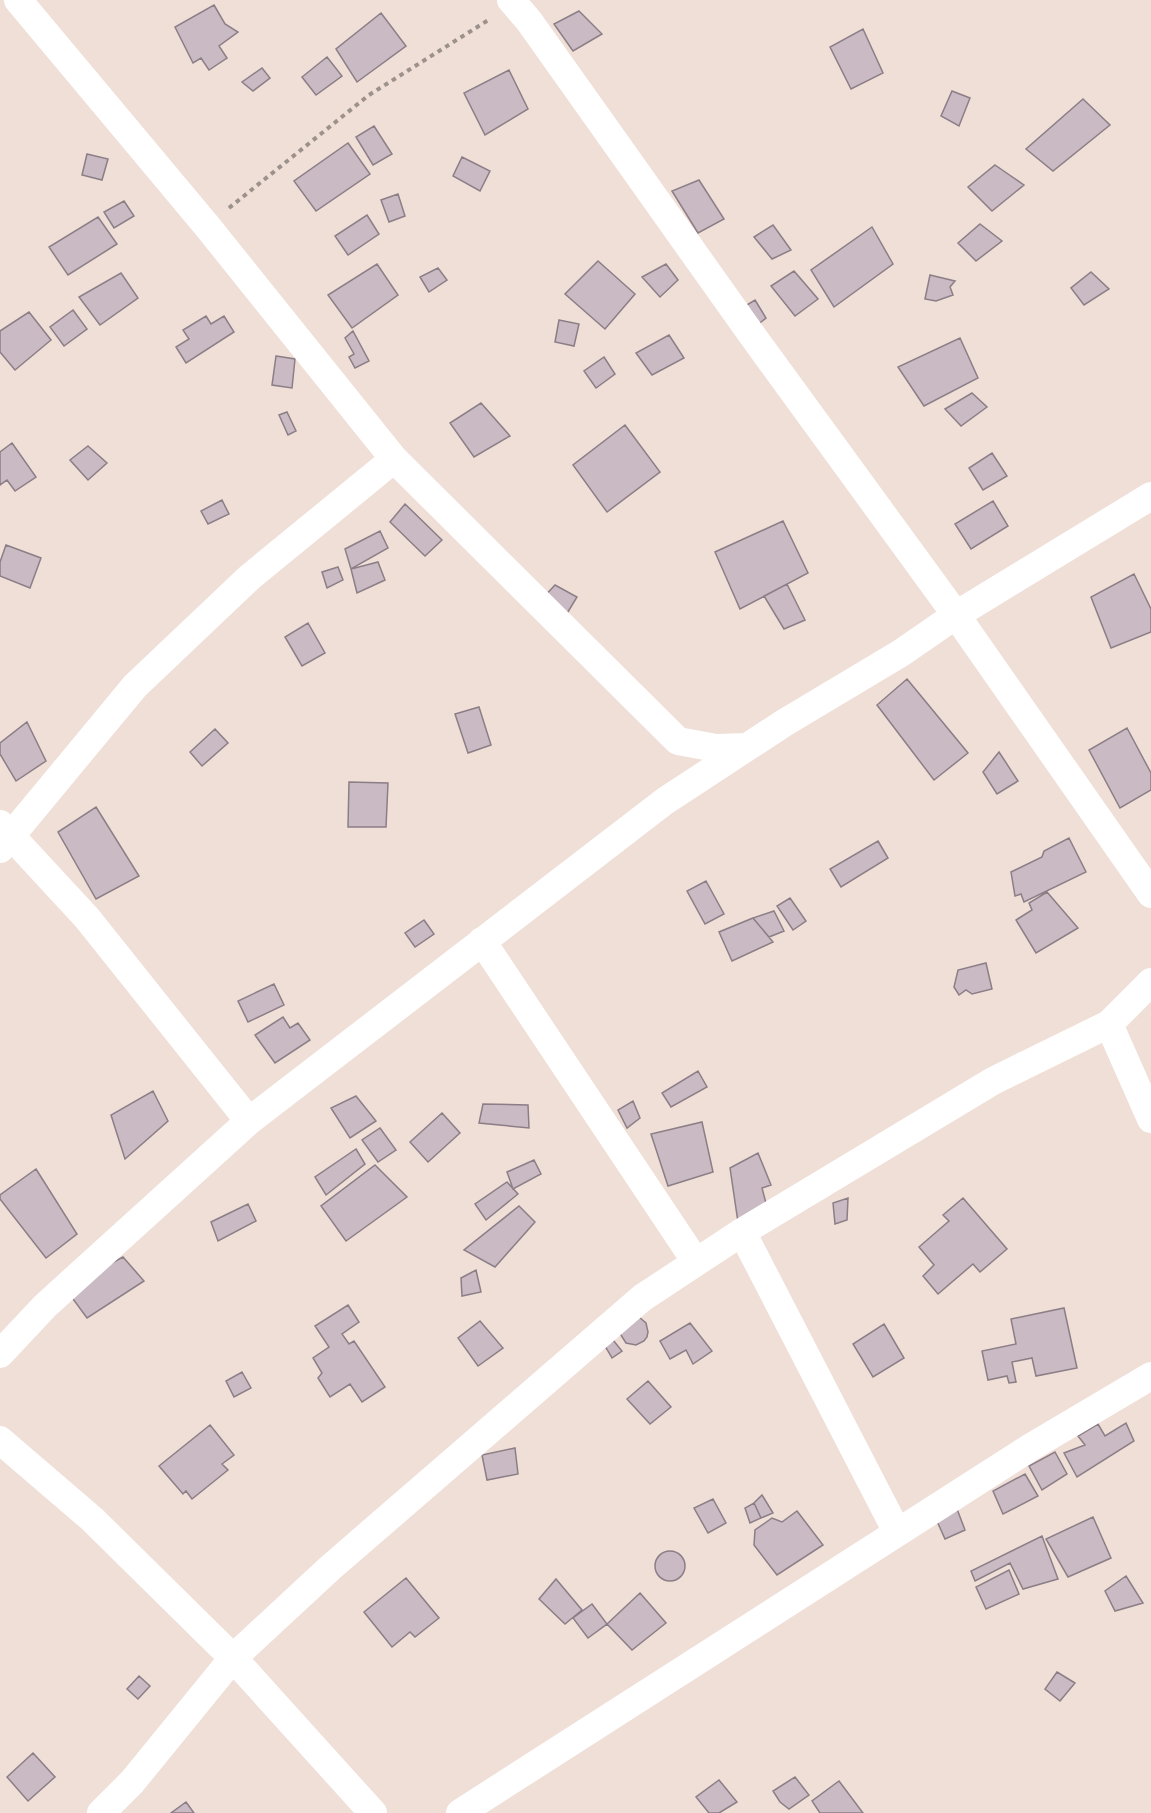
<svg xmlns="http://www.w3.org/2000/svg" width="1151" height="1813" font-family="'Nunito Sans',sans-serif">
  <style>
    .building { fill: #c9bac3; stroke: #8c7e86; stroke-width: 1.5 }
    .lines { fill: none; stroke-linecap: round; stroke-linejoin: round }
    .path { stroke: #9d918c; stroke-width: 4; stroke-dasharray: 4.5 4.5; stroke-linecap: butt }
    .minor { stroke: #fff; stroke-width: 28 }
  </style>
  <rect width="100%" height="100%" fill="#efdfd7"/>
  <!-- building -->
  <path class="building" d="M214,5L225,24L238,32L219,46L227,58L209,70L201,58L193,63L175,27Z
    M579,11L602,34L573,51L554,24Z
    M381,13L406,46L357,82L336,49Z
    M863,29L883,73L851,89L830,47Z
    M327,57L342,76L316,95L302,77Z
    M262,68L270,78L253,91L242,82Z
    M509,70L528,109L485,135L464,93Z
    M952,91L970,98L959,126L941,116Z
    M1083,99L1110,125L1053,171L1026,149Z
    M374,126L392,154L373,165L356,137Z
    M348,143L370,174L316,211L294,181Z
    M87,154L108,159L102,180L82,175Z
    M462,157L490,171L480,191L453,176Z
    M995,165L1024,185L992,211L968,187Z
    M699,180L724,219L698,233L672,191Z
    M398,194L405,216L389,222L381,200Z
    M124,201L134,216L114,228L104,212Z
    M367,215L379,234L348,255L335,236Z
    M98,217L117,244L68,275L49,247Z
    M980,224L1002,241L976,261L958,243Z
    M773,225L791,250L772,259L754,237Z
    M872,227L893,264L834,307L811,270Z
    M598,261L635,294L605,329L565,294Z
    M377,264L398,295L352,328L328,295Z
    M666,264L678,280L660,297L642,277Z
    M438,268L447,280L429,292L420,277Z
    M794,271L818,299L795,316L771,286Z
    M1091,272L1109,289L1084,305L1071,288Z
    M121,273L138,298L100,325L79,297Z
    M930,275L955,281L950,287L953,295L936,301L925,299Z
    M755,300L766,318L756,326L742,308Z
    M73,310L87,329L64,346L50,327Z
    M29,312L51,340L15,370L0,352V331Z
    M206,316L211,324L224,316L234,332L186,363L176,347L189,339L183,330Z
    M559,320L579,324L574,346L555,342Z
    M353,331L369,361L355,368L349,357L354,354L345,338Z
    M669,335L684,358L652,375L636,353Z
    M960,338L978,378L924,406L898,367Z
    M276,356L295,359L292,388L272,385Z
    M604,357L615,374L596,388L584,371Z
    M972,393L987,407L961,426L945,409Z
    M481,403L510,436L474,457L450,423Z
    M287,412L296,431L288,435L279,415Z
    M625,425L660,472L607,512L573,465Z
    M12,443L36,477L15,491L7,480L0,485V452Z
    M88,446L107,463L88,480L70,460Z
    M992,453L1007,476L983,490L969,468Z
    M222,500L229,514L208,524L201,511Z
    M993,501L1008,526L971,549L955,524Z
    M405,504L442,540L425,556L390,522Z
    M783,521L808,573L740,609L715,552Z
    M380,531L388,548L351,569L345,549Z
    M6,545L41,558L30,588L0,576V562Z
    M378,562L385,580L357,593L351,569Z
    M338,567L343,580L327,588L322,572Z
    M1134,574L1151,609V632L1111,648L1091,597Z
    M787,584L805,620L784,629L764,596Z
    M555,585L577,597L563,620L542,599Z
    M308,623L325,653L302,666L285,637Z
    M907,679L968,753L934,780L877,705Z
    M479,707L491,745L468,753L455,714Z
    M27,722L46,761L16,781L0,754V743Z
    M1127,728L1151,773V790L1120,808L1089,750Z
    M215,729L228,743L202,766L190,752Z
    M999,752L1018,781L997,794L983,772Z
    M349,782L388,783L386,827H348Z
    M96,807L139,876L96,899L58,832Z
    M1069,838L1086,872L1024,902L1021,894L1015,896L1011,872L1042,857L1044,851Z
    M878,841L888,858L841,887L830,869Z
    M706,881L724,914L705,924L687,891Z
    M1047,892L1078,928L1036,953L1016,920L1032,910L1029,903Z
    M790,898L806,921L793,930L777,906Z
    M774,911L784,931L769,937L753,918Z
    M753,918L773,942L732,961L719,932Z
    M424,920L434,934L415,947L405,933Z
    M986,963L992,989L972,994L966,990L959,995L954,987L958,970Z
    M274,984L284,1005L248,1022L238,1001Z
    M283,1017L290,1028L298,1023L310,1040L275,1063L255,1035Z
    M698,1071L707,1087L671,1107L662,1093Z
    M153,1091L168,1121L125,1159L111,1115Z
    M356,1096L376,1121L350,1138L331,1108Z
    M633,1101L640,1118L627,1128L618,1110Z
    M483,1104L528,1105L529,1128L479,1123Z
    M442,1113L460,1133L428,1162L410,1142Z
    M702,1122L713,1172L668,1186L651,1134Z
    M380,1128L396,1150L378,1162L362,1140Z
    M356,1149L365,1164L326,1195L315,1177Z
    M758,1153L771,1185L762,1188L767,1207L738,1222L730,1168Z
    M534,1160L541,1174L513,1189L507,1172Z
    M375,1165L407,1197L346,1241L321,1206Z
    M36,1169L77,1234L46,1258L0,1199V1195Z
    M507,1182L518,1194L486,1220L475,1204Z
    M848,1198L847,1220L835,1224L833,1203Z
    M963,1198L1007,1249L980,1272L973,1264L938,1294L923,1276L934,1265L919,1247L949,1221L943,1215Z
    M248,1204L256,1221L218,1241L211,1222Z
    M519,1206L535,1222L495,1267L464,1250Z
    M123,1257L144,1281L87,1318L65,1288Z
    M476,1270L481,1292L462,1296L461,1278Z
    M348,1305L359,1322L342,1334L349,1344L354,1341L385,1387L362,1402L350,1384L330,1397L318,1378L322,1373L313,1358L329,1347L315,1326Z
    M1064,1308L1077,1368L1036,1376L1032,1358L1012,1362L1016,1382L1009,1383L1007,1376L988,1380L982,1351L1016,1344L1011,1319Z
    M639,1317L646,1323L648,1332L647,1337L644,1341L636,1345L626,1343L619,1332Z
    M480,1321L503,1348L478,1366L458,1338Z
    M690,1323L712,1351L693,1364L686,1350L670,1359L660,1341Z
    M884,1324L904,1358L873,1377L853,1344Z
    M613,1340L622,1351L612,1358L605,1346Z
    M242,1372L251,1388L234,1397L226,1381Z
    M648,1381L671,1407L650,1424L627,1399Z
    M1126,1423L1134,1441L1077,1477L1064,1453L1085,1445L1078,1436L1098,1424L1105,1436Z
    M210,1425L234,1455L222,1464L228,1470L192,1499L186,1491L183,1494L159,1466Z
    M515,1448L518,1474L487,1480L482,1455Z
    M1055,1452L1067,1474L1042,1490L1029,1466Z
    M1025,1474L1038,1496L1003,1514L993,1491Z
    M762,1495L773,1513L761,1518L754,1503Z
    M713,1499L726,1523L708,1533L694,1508Z
    M754,1503L761,1518L750,1523L745,1508Z
    M957,1509L965,1530L945,1539L936,1519Z
    M797,1511L823,1545L777,1575L754,1545L755,1530L772,1518L782,1522Z
    M1093,1517L1111,1558L1068,1577L1046,1539Z
    M1042,1536L1058,1579L1023,1589L1010,1563L975,1581L971,1571Z
    M655 1566a15 15 0 1 1 30 0a15 15 0 1 1-30 0Z
    M1009,1570L1019,1594L986,1609L976,1587Z
    M1126,1576L1143,1603L1115,1611L1105,1591Z
    M406,1578L439,1618L415,1637L410,1632L392,1647L364,1612Z
    M556,1579L582,1610L565,1624L539,1599Z
    M640,1593L666,1623L632,1650L607,1624Z
    M592,1604L607,1624L588,1638L573,1618Z
    M1057,1672L1075,1683L1060,1701L1045,1689Z
    M139,1676L150,1686L138,1699L127,1689Z
    M33,1753L55,1777L28,1801L7,1777Z
    M795,1777L809,1795L789,1809L780,1802L773,1791Z
    M719,1780L737,1802L719,1813H709L696,1797Z
    M839,1781L863,1813H820L812,1801Z
    M186,1802L194,1813H171Z"/>
  <g class="lines">
    <!-- path -->
    <path class="path" d="M229,208L369,95L490,19"/>
    <!-- minor -->
    <path class="minor" d="M18,0L207,226L394,459L678,741L716,748L747,747
      M511,0L529,21L752,335L956,615L1151,894
      M0,824L87,918L249,1121
      M0,849L135,686L250,577L394,459
      M482,941L696,1262
      M1109,1024L1151,1119
      M742,1232L897,1532
      M0,1354L45,1306L249,1121L665,801L784,723L901,653L956,615L1151,496
      M0,1440L92,1519L233,1658L373,1813
      M101,1813L132,1782L233,1658L330,1568L642,1298L742,1232L993,1081L1109,1024L1151,982
      M460,1813L1031,1447L1151,1376"/>
  </g>
</svg>
